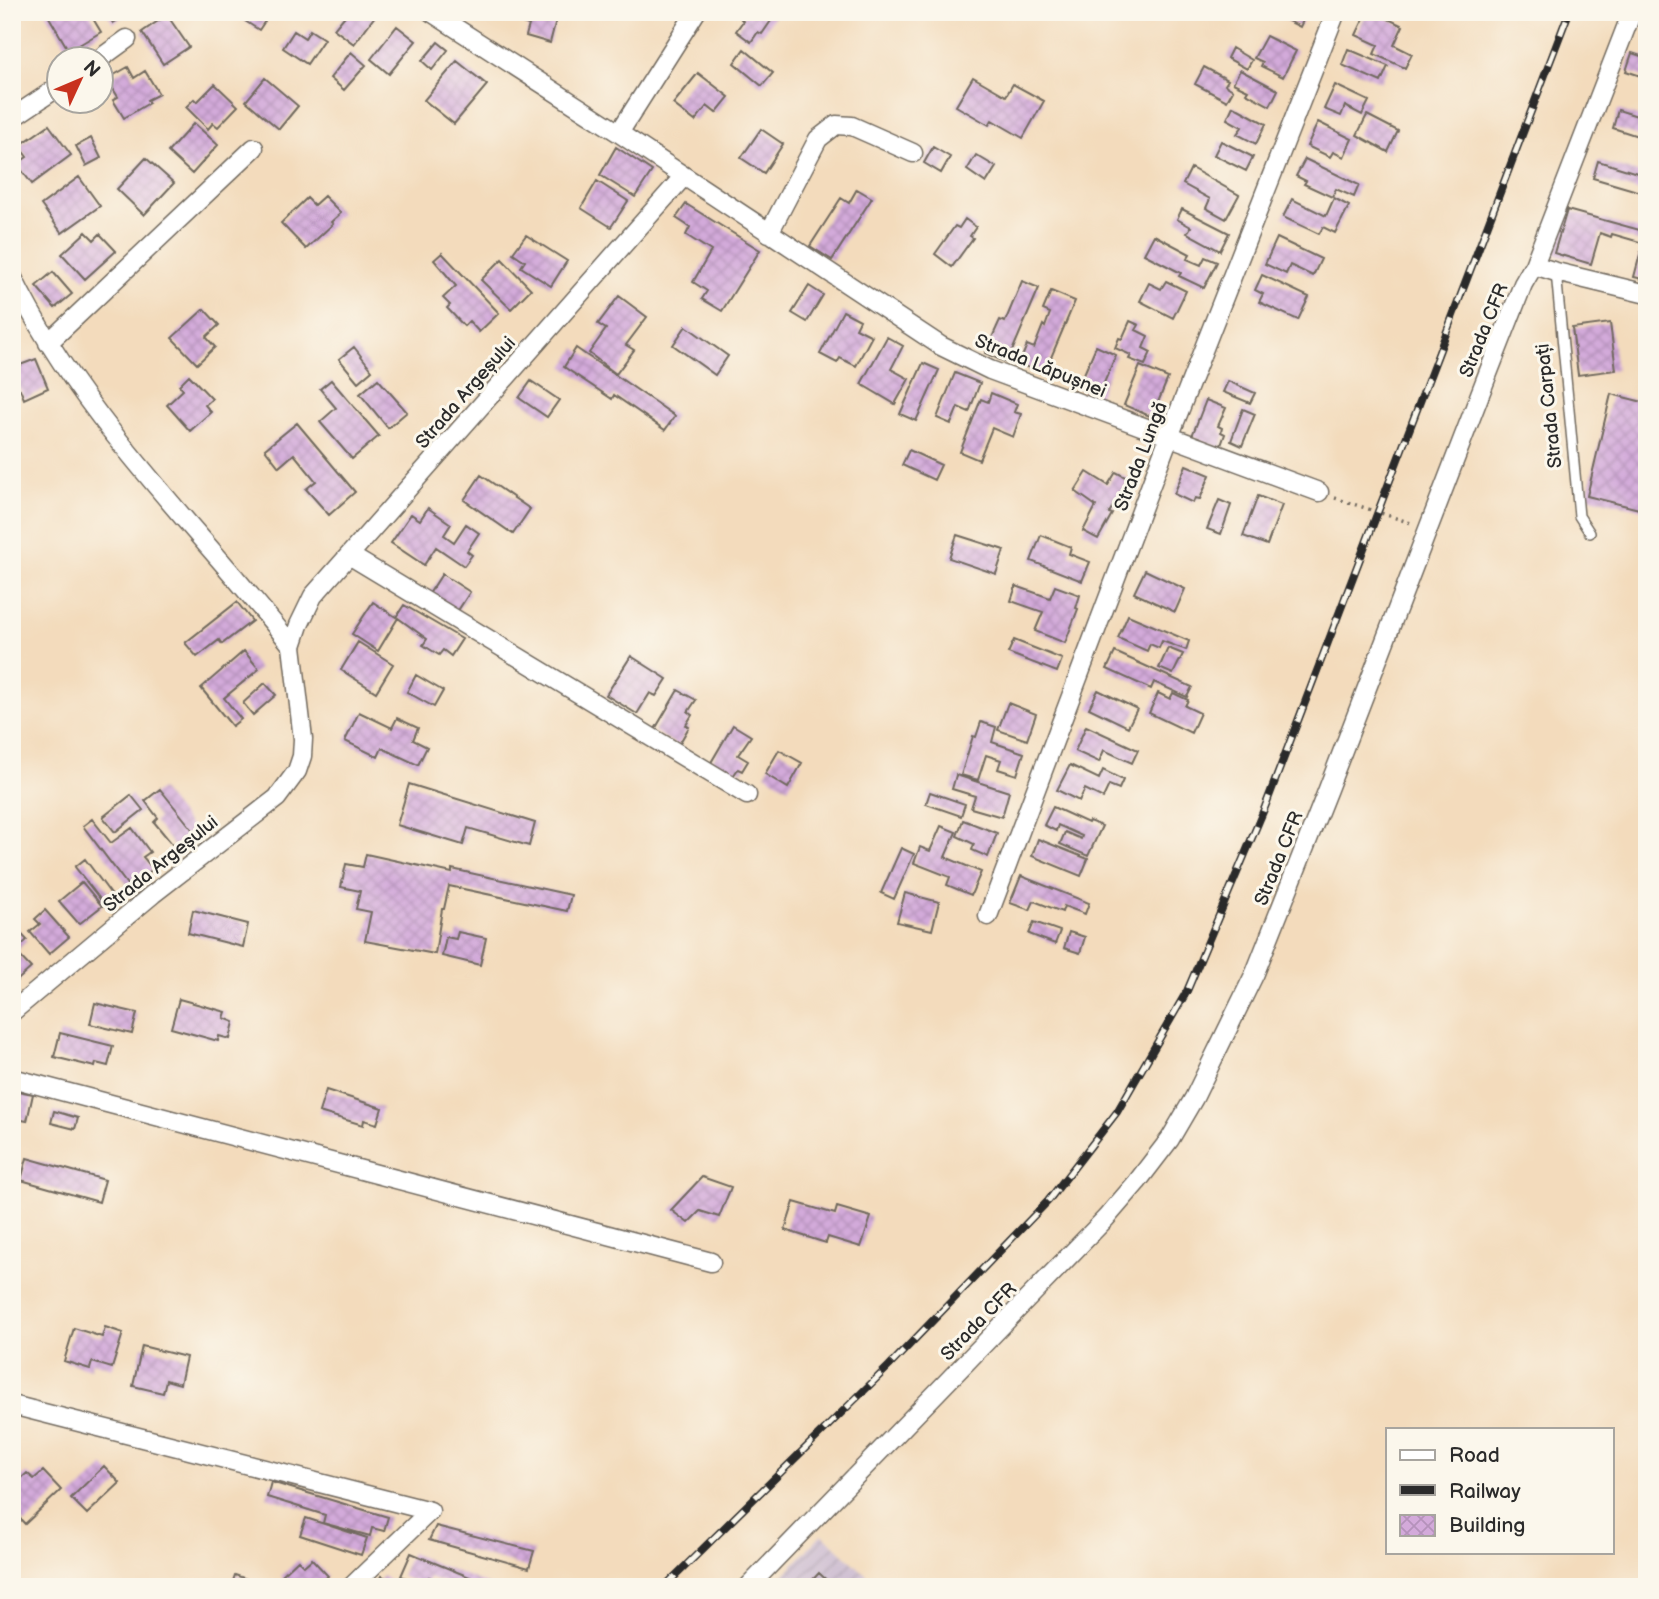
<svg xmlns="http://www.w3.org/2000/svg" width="1659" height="1599" font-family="'Balsamiq Sans',sans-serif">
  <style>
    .industrial { fill: url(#industrial-furrows) }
    .building { fill: url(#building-cross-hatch) }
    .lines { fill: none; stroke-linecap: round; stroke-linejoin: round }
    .service-casing { stroke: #71695e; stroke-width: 12 }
    .minor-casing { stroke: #71695e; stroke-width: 21 }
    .path { stroke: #71695e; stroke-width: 3.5; stroke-dasharray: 2 5; stroke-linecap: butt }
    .service { stroke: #fff; stroke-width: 9 }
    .minor { stroke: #fff; stroke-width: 18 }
    .rail-casing { stroke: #2b2b2b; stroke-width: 8 }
    .rail { stroke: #fbf7ec; stroke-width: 5; stroke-dasharray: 16; stroke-linecap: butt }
    .labels { text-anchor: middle; stroke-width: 6; stroke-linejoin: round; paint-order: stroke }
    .street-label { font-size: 19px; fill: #2b2b2b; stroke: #fbf7ec }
  </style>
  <defs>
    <pattern id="industrial-furrows" width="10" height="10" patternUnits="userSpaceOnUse" patternTransform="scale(1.75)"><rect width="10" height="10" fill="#cebed1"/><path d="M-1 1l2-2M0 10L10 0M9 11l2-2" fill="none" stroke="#b1a3b4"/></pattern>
    <pattern id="building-cross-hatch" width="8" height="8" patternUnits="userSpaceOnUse" patternTransform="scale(1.75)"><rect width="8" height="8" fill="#d3aada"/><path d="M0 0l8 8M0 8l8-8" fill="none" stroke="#b592bb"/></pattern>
  </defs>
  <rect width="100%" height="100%" fill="#fbf7ec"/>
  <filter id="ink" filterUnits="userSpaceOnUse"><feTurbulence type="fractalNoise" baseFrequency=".0143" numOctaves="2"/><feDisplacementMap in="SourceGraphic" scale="14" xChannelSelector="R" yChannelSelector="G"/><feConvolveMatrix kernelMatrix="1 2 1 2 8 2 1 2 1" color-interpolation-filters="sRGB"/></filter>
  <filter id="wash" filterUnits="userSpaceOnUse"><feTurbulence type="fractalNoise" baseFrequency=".00686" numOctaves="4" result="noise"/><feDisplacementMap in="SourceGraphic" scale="28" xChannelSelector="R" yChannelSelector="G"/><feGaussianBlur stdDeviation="1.57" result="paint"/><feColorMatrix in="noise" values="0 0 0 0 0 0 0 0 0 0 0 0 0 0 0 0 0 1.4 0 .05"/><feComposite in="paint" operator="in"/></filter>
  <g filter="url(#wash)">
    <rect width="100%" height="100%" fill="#f3dbbc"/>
    <!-- industrial -->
    <path class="industrial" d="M822,1534L880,1587H772Z"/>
    <g id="blocks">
      <!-- building -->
      <path class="building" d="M46,12H89L101,32L69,51Z
        M106,12H130L113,23Z
        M250,12H271L259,30L245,21Z
        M348,12H378L354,44L334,29Z
        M522,12H558L550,43L526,36L529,25L519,22Z
        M746,12H777L762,34L758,32L751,42L736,31L743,21L741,19Z
        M1270,12H1307L1300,27Z
        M1367,12H1374L1403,26L1394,45L1412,54L1405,68L1374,54L1378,45L1356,35Z
        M167,15L189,47L163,64L142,32Z
        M397,26L416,41L389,74L371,59Z
        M310,30L324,39L307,64L283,48L294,31L305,38Z
        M1266,36L1296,51L1283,77L1261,66L1263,62L1254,58Z
        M438,42L448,50L432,70L422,61Z
        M1232,48L1252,60L1247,69L1227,58Z
        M744,49L773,73L762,86L734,63Z
        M1348,49L1388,66L1381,82L1342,65Z
        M351,52L366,65L344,90L330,78Z
        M1632,53L1647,58V78L1626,71Z
        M457,61L487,85L454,124L424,100Z
        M128,67L134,78L145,71L159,94L147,100L149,103L124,118L113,100L118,97L107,79Z
        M1204,67L1228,80L1225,85L1233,90L1227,101L1195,84Z
        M1240,70L1278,90L1270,106L1246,93L1248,90L1233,83Z
        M698,73L729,97L716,113L707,106L695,121L673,104Z
        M973,77L1006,96L1013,84L1044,101L1023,138L992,120L989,125L956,106Z
        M265,78L298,106L279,129L246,101Z
        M215,84L238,106L218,127L213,123L208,129L186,107L194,99L197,102Z
        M1335,85L1369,101L1362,115L1345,106L1341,116L1324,109Z
        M1233,106L1266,124L1256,144L1237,134L1242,127L1227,119Z
        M1618,110L1647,119V139L1613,128Z
        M1367,115L1398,131L1388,152L1357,135Z
        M1318,122L1352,139L1344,157L1333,152L1330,157L1307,146Z
        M194,123L218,145L192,174L168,152Z
        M49,125L71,155L32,184L17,164L27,157L19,146Z
        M761,129L783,144L764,173L741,158Z
        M91,138L101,158L86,166L76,146Z
        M1221,141L1253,157L1246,171L1214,155Z
        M616,147L652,171L635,197L600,175Z
        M933,147L950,157L941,173L924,163Z
        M976,155L996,167L986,183L967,170Z
        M146,158L174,183L144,215L117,189Z
        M1305,159L1359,185L1354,197L1336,189L1332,197L1304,184L1306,181L1296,176Z
        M1598,161L1647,176L1644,193L1593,178Z
        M1191,168L1239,195L1226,219L1206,208L1210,199L1183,184Z
        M79,177L100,206L62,233L41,205Z
        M597,181L628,201L611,227L581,208Z
        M857,189L872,198L832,260L810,246L841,198L849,203Z
        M324,196L341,213L331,222L333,224L306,249L281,223L307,198L314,205Z
        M1334,198L1349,206L1335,233L1323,227L1319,234L1283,217L1292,199L1326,216Z
        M686,204L760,250L722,311L702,299L707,291L693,282L711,251L686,235L690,227L676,218Z
        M1182,209L1229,233L1220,251L1187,233L1191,227L1177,219Z
        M1567,210L1647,232V280L1634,277L1643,243L1612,234L1611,237L1600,233L1591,264L1554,253Z
        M965,219L976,227L970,236L973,238L952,267L935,254L955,226L959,228Z
        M86,232L94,240L100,234L116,251L85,279L62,254Z
        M526,235L567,261L551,286L521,267L525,261L513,253Z
        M1154,235L1190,254L1187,259L1201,265L1205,257L1217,262L1204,288L1179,276L1181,273L1144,254Z
        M1277,238L1321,259L1313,276L1290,265L1286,274L1265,264Z
        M442,253L499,313L479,332L469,321L464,326L447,308L450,305L443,298L456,286L434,260Z
        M502,259L531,289L511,309L481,280Z
        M53,272L72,294L55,308L36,286Z
        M1262,275L1309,297L1298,320L1259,302L1263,294L1255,290Z
        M1022,281L1039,288L1007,363L985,353L1000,320L1005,322Z
        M1166,281L1186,291L1173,318L1140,301L1149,283L1161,289Z
        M809,286L823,295L807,322L792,313Z
        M1051,291L1075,301L1044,374L1019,364L1027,345L1034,348L1043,325L1045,327L1050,313L1043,310Z
        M619,296L647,317L626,345L634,350L616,374L589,353L606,329L598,324Z
        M204,309L219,325L206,337L215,347L197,364L172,338Z
        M843,311L860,320L856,328L872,336L856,366L840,358L837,363L820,354Z
        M1130,321L1139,325L1136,330L1148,336L1143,348L1151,352L1145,365L1129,359L1131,355L1115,348L1119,338L1122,339Z
        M1610,323L1616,370L1578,375L1572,328Z
        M686,326L728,356L715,375L673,345Z
        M887,337L903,346L891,369L909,379L895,404L861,384Z
        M1096,346L1116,355L1098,397L1078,388Z
        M354,347L372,370L358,382L339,359Z
        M576,348L675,416L665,430L614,395L612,399L564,367Z
        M36,359L48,388L24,399L20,389L12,392V368Z
        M923,363L939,370L916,421L900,414Z
        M1140,366L1168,378L1152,417L1124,405Z
        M955,373L980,383L969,412L958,407L951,424L937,418Z
        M189,375L212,399L205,405L211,412L190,431L167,405L183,390L179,385Z
        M378,379L407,412L388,428L360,394Z
        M331,380L379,436L352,459L320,422L336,408L320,389Z
        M531,381L559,400L547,417L519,398Z
        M1228,381L1255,393L1250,403L1223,392Z
        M991,393L1017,404L1014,412L1021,414L1013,437L992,428L979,460L960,452L981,399L988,402Z
        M1611,394L1647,403V511L1587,496Z
        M1206,400L1226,408L1218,426L1222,428L1221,432L1225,434L1220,448L1192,436Z
        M1243,409L1255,414L1242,446L1231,441Z
        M297,423L355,492L329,515L306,489L316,481L294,454L279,467L265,449Z
        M909,450L941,465L934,480L902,465Z
        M1186,465L1210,475L1200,499L1195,498L1193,503L1174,494Z
        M1087,472L1108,485L1116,472L1129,479L1109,513L1112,514L1098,539L1083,531L1096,506L1075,491Z
        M481,475L530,509L513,534L464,500Z
        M1258,496L1282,505L1267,545L1243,536Z
        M1219,500L1231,505L1221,534L1207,529Z
        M428,508L451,524L444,535L454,542L466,524L479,533L467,551L472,555L464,566L436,547L424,565L391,543L411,514L420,520Z
        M957,535L1004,550L996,574L949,558Z
        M1041,535L1071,547L1069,554L1090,562L1082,581L1031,561Z
        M1145,570L1185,589L1175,612L1134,593Z
        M442,574L470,592L457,612L429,594Z
        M1016,586L1050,598L1055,586L1080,595L1076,608L1078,609L1065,643L1035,631L1043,612L1011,601Z
        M237,602L252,621L222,644L219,640L197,657L185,643Z
        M373,602L396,617L404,605L462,639L451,656L443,650L439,655L423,645L427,639L398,618L378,651L352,634Z
        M1128,615L1189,641L1186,650L1162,641L1159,648L1150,644L1147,651L1118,638Z
        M1014,640L1062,659L1057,672L1008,653Z
        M358,642L393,664L376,692L341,670Z
        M1168,648L1183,654L1173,674L1159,668Z
        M244,651L259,669L224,698L241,719L232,726L201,688Z
        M1115,652L1192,687L1187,697L1154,682L1151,689L1107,669Z
        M631,656L667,679L656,696L650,693L637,714L606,695Z
        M416,675L443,691L434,707L407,692Z
        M265,683L276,695L253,715L243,703Z
        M678,690L696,700L688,712L692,715L686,725L689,727L678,746L654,731Z
        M1098,690L1137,709L1128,727L1089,708Z
        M1158,693L1170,699L1173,693L1188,700L1185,706L1200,713L1191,733L1149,713Z
        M1008,703L1036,714L1027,740L998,730Z
        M359,712L392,728L397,718L418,728L413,740L427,747L418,765L382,748L378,757L345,741Z
        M981,722L996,727L992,742L1024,753L1017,775L998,769L1001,760L986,755L978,780L961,775L973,736L976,737Z
        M733,725L751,736L738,755L748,761L742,771L738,769L731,779L709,766Z
        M1086,726L1138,750L1132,763L1104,750L1099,762L1075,751Z
        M779,750L802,763L788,788L765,774Z
        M1070,765L1099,779L1103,770L1123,780L1119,789L1109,785L1103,798L1085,789L1079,801L1057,790Z
        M956,775L1009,792L1002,817L971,808L975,796L952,789Z
        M409,784L535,823L529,846L468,828L463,845L397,825Z
        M160,789L196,834L177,850L154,822L158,818L145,801Z
        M930,792L965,804L961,816L926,804Z
        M131,795L143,810L115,832L103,817Z
        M1053,807L1088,823L1089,821L1102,826L1088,856L1060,844L1065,832L1081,839L1082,836L1058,825L1056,831L1044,825Z
        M92,819L111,843L132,828L150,852L143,857L153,869L129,887L83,826Z
        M963,820L997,833L988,857L972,850L974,844L957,836Z
        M941,826L956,832L945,857L981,872L971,895L947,885L950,877L914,863L920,847L930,851Z
        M1038,839L1088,859L1081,876L1032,856Z
        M901,848L914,854L894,899L881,893Z
        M366,854L452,873V869L571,895L567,911L449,886L444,909H442L435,954L365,941L371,912L356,909L360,891L341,887L346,864L363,867Z
        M85,859L113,897L104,904L75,867Z
        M1021,876L1089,903L1085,914L1064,906L1062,912L1034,901L1030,910L1010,903Z
        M82,882L102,906L79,924L59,901Z
        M905,893L939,902L932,930L897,922Z
        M45,910L69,937L49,954L30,932L40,924L35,919Z
        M193,910L248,924L243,947L188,933Z
        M1034,922L1060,931L1055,944L1029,934Z
        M12,924L27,940L15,951L31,968L12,985Z
        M458,932L486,938L480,965L442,956L446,937L456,939Z
        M1069,932L1085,937L1080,953L1064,948Z
        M179,999L226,1012L224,1018L234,1022L230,1039L219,1036L218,1041L171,1028Z
        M95,1003L137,1013L132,1034L90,1024Z
        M60,1033L113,1046L108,1066L96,1063L95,1067L54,1057Z
        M12,1090L33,1094L27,1121L12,1118Z
        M326,1090L382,1108L377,1124L364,1120L363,1125L319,1112Z
        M54,1111L78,1118L75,1129L51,1123Z
        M27,1158L105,1180L99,1202L21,1180Z
        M702,1177L731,1187L719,1217L700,1211L688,1223L671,1210Z
        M794,1202L835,1214L837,1207L871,1217L861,1247L828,1237L826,1243L785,1230Z
        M105,1327L123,1333L112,1368L92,1362L90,1369L64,1361L74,1328L102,1337Z
        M142,1346L186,1357L180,1384L166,1380L163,1393L133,1386Z
        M104,1466L120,1483L87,1514L71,1498Z
        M43,1471L61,1490L25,1524L12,1510V1500L20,1492L14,1485L27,1473L34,1479Z
        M271,1482L388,1517L384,1531L372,1528L370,1536L323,1523L325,1515L267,1497Z
        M306,1518L367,1538L361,1555L300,1535Z
        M436,1526L534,1551L529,1568L429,1540Z
        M411,1553L435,1563L494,1587H456L429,1577L425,1586L401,1576Z
        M312,1559L328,1576L317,1587H286L289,1584L281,1576L298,1560L304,1566Z
        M819,1573L834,1587H806Z
        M235,1575L261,1584L260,1587H231Z
        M382,1576L403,1587H377Z"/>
    </g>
  </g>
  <g filter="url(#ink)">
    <use href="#blocks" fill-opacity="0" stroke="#71695e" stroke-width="2"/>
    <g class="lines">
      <!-- service casing -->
      <g class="service-casing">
        <path id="service" d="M1556,272L1579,516L1590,533"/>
      </g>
      <!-- minor casing -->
      <g class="minor-casing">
        <path id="minor" d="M431,12L619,133L941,346L990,370L1319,492
          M98,60L127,39
          M12,118L60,86
          M619,133L696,12
          M769,233L818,139L836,125L852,126L913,153
          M1534,265L1556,272L1647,294
          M12,276C80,417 196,525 292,646
          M48,343L254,148
          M349,555L747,795
          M988,916L1169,437L1336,12
          M12,1012L153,894L277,798L297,771L302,756L303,739L292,646L299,625L313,596L684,176
          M12,1078L711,1262
          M12,1405L430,1511
          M351,1587L430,1511
          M748,1587L1106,1218L1137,1182L1170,1139L1194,1098L1255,973L1328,789L1480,394L1523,284L1534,265L1632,12"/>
      </g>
      <!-- path -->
      <path class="path" d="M1335,498L1414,524"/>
      <!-- service -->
      <use href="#service" class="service"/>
      <!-- minor -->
      <use href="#minor" class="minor"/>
      <!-- rail casing -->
      <g class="rail-casing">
        <path id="rail" d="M664,1587L889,1366L1048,1201L1117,1112L1187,991L1265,807L1569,12"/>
      </g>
      <!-- rail -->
      <use href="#rail" class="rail"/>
    </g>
  </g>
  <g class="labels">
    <!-- street labels -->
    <g class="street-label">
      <text transform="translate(1483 330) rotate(-68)" y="7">Strada CFR</text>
      <text transform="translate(1041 365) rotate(22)" y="7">Strada Lăpușnei</text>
      <text transform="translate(465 392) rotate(-49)" y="7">Strada Argeșului</text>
      <text transform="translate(1548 406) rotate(-96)" y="7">Strada Carpați</text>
      <text transform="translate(1140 456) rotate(-69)" y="7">Strada Lungă</text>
      <text transform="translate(1278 858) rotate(-68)" y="7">Strada CFR</text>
      <text transform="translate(160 863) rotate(-39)" y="7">Strada Argeșului</text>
      <text transform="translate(978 1321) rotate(-46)" y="7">Strada CFR</text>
    </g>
  </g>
  <!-- margin -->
  <rect width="1659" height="1599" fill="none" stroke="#fbf7ec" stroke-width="42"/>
  <!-- legend -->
  <rect x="1386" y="1428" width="228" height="126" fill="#fbf7ec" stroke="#a8a59f" stroke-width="2"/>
  <rect x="1400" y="1450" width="35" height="10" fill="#ffffff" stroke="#a8a59f" stroke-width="2"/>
  <text x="1449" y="1462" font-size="21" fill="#2b2b2b">Road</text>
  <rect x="1400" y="1485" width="35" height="10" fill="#2b2b2b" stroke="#a8a59f" stroke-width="2"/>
  <text x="1449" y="1498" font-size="21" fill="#2b2b2b">Railway</text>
  <rect x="1400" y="1515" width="35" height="21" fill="url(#building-cross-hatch)" stroke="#a8a59f" stroke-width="2"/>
  <text x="1449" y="1532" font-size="21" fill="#2b2b2b">Building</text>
  <!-- north arrow -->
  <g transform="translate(80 80) rotate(46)"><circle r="33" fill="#fbf7ec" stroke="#a8a59f" stroke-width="2"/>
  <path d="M0-5L12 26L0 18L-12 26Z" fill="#c8321e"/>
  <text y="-10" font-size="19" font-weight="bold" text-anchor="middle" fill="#2b2b2b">N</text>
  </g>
</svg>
